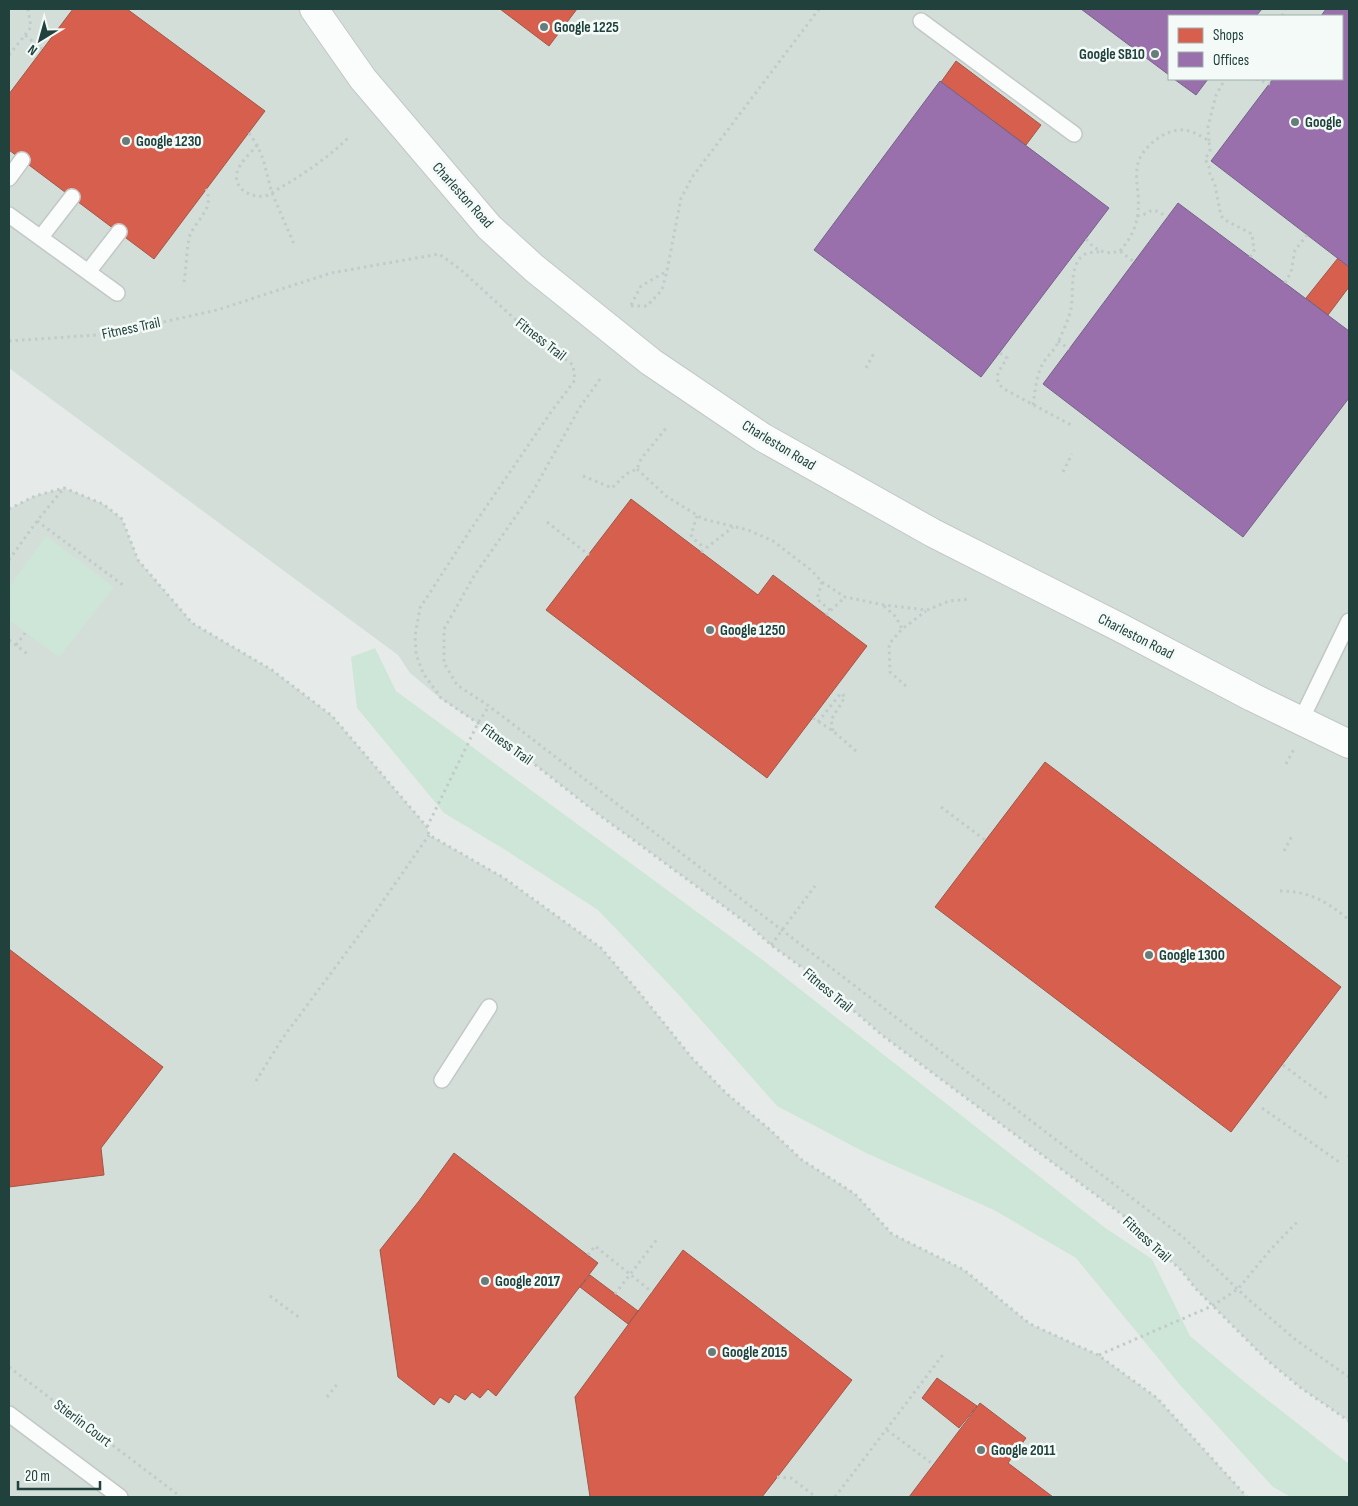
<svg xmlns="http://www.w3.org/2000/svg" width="1358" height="1506" font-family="'Sofia Sans Condensed',sans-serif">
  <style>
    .built { fill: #d3ded9; fill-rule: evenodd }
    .green { fill: #cee6d7 }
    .shops { fill: #d6604d; stroke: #a05748 }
    .offices { fill: #9970ab; stroke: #75628a }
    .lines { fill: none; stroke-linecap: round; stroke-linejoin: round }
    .service-casing { stroke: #c3c8c6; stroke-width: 18 }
    .minor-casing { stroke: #c3c8c6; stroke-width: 30 }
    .path { stroke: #c1cbc9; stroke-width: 3; stroke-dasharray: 2.5 4; stroke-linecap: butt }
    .service { stroke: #fbfcfc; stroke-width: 15 }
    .minor { stroke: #fbfcfc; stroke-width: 28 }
    .poi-dot { fill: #667d79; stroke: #f4faf8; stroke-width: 2 }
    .labels { text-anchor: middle; stroke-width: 5; stroke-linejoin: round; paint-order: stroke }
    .poi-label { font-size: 15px; font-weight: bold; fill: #21423c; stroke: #f4faf8; text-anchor: start }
    .street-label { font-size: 15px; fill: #21423c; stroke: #f4faf8 }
  </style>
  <rect width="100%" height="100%" fill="#e6ebe9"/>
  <!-- built -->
  <path class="built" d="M9,9H1349V1421L1301,1388L1267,1360L1197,1290L1181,1270L1162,1253L1128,1219L882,1035L811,974L771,945L748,924L598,814L510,745L440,698L410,673L398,655L9,368ZM1169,16H1342V79H1169Z
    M64,488L103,504L122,519L138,560L192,623L272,670L332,716L427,827L429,835L504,878L601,948L638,991L692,1058L727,1094L768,1128L802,1160L855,1194L892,1234L964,1270L1030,1324L1098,1355L1157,1398L1247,1497H9V509L35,496Z"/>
  <!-- green -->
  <path class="green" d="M46,536L114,587L59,657L9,620V587Z
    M375,648L396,691L764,961L1104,1227L1152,1259L1190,1336L1246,1383L1349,1464V1497H1291L1273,1487L1180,1385L1076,1258L994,1210L866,1153L777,1106L679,995L598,910L507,851L444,813L357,708L351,657Z"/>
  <!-- shops -->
  <path class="shops" d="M73,9H127L265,111L154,259L9,150V94Z
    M500,9H577L549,46Z
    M956,61L1041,125L1026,145L941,82Z
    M1338,258L1349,267V287L1328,315L1306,298Z
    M631,499L758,595L773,575L867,646L767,778L546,610Z
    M1045,762L1341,987L1231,1132L935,907Z
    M9,949L163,1067L101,1148L104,1175L9,1187Z
    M454,1153L598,1263L496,1396L488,1389L480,1398L472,1392L465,1400L455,1394L449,1403L440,1397L434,1405L398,1377L380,1250L419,1201Z
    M683,1250L852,1380L762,1497H590L575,1397Z
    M590,1275L638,1311L628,1324L580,1287Z
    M937,1378L977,1406L959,1428L922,1398Z
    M980,1403L1026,1438L1008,1463L1053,1497H909Z"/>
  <!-- offices -->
  <path class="offices" d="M1081,9H1262L1256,16H1169V75Z
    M1326,9H1349V267L1211,161L1273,79H1342V16H1321Z
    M1174,79H1208L1196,95Z
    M940,81L1109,208L981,377L814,250Z
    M1178,203L1349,331V398L1243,537L1043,384Z"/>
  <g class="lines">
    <!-- service casing -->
    <g class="service-casing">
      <path id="service" d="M921,21L1074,134
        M9,178L22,160
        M9,215L117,293
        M41,237L72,197
        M88,272L119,232
        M1301,720L1349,621
        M442,1080L489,1007
        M9,1414L120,1497"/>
    </g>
    <!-- minor casing -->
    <g class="minor-casing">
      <path id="minor" d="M314,9L363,79L489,227L534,268L651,362L762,437L933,533L1119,627L1252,697L1349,744"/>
    </g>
    <!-- path -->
    <path class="path" d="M1282,16L1285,9
      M25,35L31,27L28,9
      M9,55L25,35L42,49
      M1256,79L1270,84
      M249,133L257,145L263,159L272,193L294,244
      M1209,141L1208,127L1216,95L1225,79
      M257,145C251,153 239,163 237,173C233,190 254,200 268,195C274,192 279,188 285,185C308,171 330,156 349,137
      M1137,216C1154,214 1147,204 1167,217
      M1086,239C1096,251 1105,255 1120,251L1134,262
      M1120,251C1135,234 1140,217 1138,194C1137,183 1135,171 1139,160C1145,145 1167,128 1184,130C1193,131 1201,136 1209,141L1210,151L1205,159L1209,166L1210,174L1215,185L1221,216L1225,220L1250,233L1253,236L1252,241L1255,249L1250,257
      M184,282C186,271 187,244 190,235C197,219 215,208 206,189
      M1285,283L1291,272L1295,250L1307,235
      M631,305L641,286L667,271
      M631,306H647L662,290L667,271L681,198L693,176L819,9
      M9,341L96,335L145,326L217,310L331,273L439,254L460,269L528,331L573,365L575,380L551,412L471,529L420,608L415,636L416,654L423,673L441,698L510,745L598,814L748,924L771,945L811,974L882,1035L1128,1219L1162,1253L1181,1270L1197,1290L1267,1360L1301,1388L1349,1421
      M1058,341L1069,349
      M1000,353L1007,358C1000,370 991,378 1004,389L1071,425
      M866,368L875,351
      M600,379L580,407L532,493L474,576L444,629V663L457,685L489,706L1183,1237L1248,1299L1296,1340L1349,1377
      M1033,405C1035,392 1036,379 1041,367C1045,359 1050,354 1055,348C1059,341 1070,316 1071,309C1074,294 1069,268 1082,256C1087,252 1094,252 1100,252
      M637,469L666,496L703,519L748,530L773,541L811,570L822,582L845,597L884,605L927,610L949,601L970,599
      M1063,472L1072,454
      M583,476L612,488L626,474L637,469L641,459L667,427
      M9,509L35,496L64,488L103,504L122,519L138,560L192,623L272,670L332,716L427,827L429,835L504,878L601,948L638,991L692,1058L727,1094L768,1128L802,1160L855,1194L892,1234L964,1270L1030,1324L1098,1355L1157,1398L1247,1497
      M697,516L691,535L697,542L705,548
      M37,521L123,585
      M547,522L589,555
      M701,552L733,527
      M9,560L37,521L63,489
      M822,582L817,599L831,611
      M884,606L896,617L902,629
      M826,615L845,597
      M9,640L29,655
      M16,645L25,633
      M906,686L890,672L889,644L902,629L926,611
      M813,718L833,731L856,751
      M818,722L841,693L845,697L831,720L833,731
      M1286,764L1294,749
      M941,807L985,840
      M427,827L478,723L489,706
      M1284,851L1293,834
      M1280,891C1309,891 1328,902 1349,920
      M771,945L815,886
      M1283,1065L1327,1098
      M256,1081L282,1039L360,934L429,835
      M1262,1108L1342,1164
      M1348,1155L1349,1156
      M588,1255L595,1246L652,1292
      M615,1294L658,1238
      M270,1296L300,1318
      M1099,1355L1212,1306L1238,1289L1271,1249L1298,1221
      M9,1367L181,1497
      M327,1397L338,1383
      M887,1430L934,1465
      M777,1477L791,1478L816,1497
      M835,1497L945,1352"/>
    <!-- service -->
    <use href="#service" class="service"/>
    <!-- minor -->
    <use href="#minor" class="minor"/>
  </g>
  <!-- markers -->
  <g class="poi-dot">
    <circle cx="544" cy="27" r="5"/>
    <circle cx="1155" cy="54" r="5"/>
    <circle cx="1295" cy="122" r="5"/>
    <circle cx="126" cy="141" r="5"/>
    <circle cx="710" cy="630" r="5"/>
    <circle cx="1149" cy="955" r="5"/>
    <circle cx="485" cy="1281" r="5"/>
    <circle cx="712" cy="1352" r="5"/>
    <circle cx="981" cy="1450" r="5"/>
  </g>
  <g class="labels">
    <!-- poi labels -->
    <g class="poi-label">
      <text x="554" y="32">Google 1225</text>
      <text x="1145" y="59" text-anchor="end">Google SB10</text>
      <text x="1305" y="127">Google</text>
      <text x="136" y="146">Google 1230</text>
      <text x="720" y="635">Google 1250</text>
      <text x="1159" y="960">Google 1300</text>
      <text x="495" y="1286">Google 2017</text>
      <text x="722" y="1357">Google 2015</text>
      <text x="991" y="1455">Google 2011</text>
    </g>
    <!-- street labels -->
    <g class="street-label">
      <text transform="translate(463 195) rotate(48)" y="5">Charleston Road</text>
      <text transform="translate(131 328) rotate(-12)" y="5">Fitness Trail</text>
      <text transform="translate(541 339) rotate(38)" y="5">Fitness Trail</text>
      <text transform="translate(779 445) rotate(31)" y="5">Charleston Road</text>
      <text transform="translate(1136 636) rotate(27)" y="5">Charleston Road</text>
      <text transform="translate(507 744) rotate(36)" y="5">Fitness Trail</text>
      <text transform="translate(828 990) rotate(40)" y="5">Fitness Trail</text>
      <text transform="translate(1147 1239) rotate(43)" y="5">Fitness Trail</text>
      <text transform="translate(83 1423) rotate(37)" y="5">Stierlin Court</text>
    </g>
  </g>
  <!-- border -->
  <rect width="1358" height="1506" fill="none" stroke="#21423c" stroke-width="20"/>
  <!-- legend -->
  <rect x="1168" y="15" width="175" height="65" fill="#f4faf8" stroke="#a0b0ad"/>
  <rect x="1178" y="28" width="25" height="15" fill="#d6604d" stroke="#a0b0ad"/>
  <text x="1213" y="40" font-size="15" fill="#21423c">Shops</text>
  <rect x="1178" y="52" width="25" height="15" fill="#9970ab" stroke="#a0b0ad"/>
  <text x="1213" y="65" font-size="15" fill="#21423c">Offices</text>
  <!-- north arrow -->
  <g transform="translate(40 40) rotate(217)" stroke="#f4faf8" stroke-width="4" paint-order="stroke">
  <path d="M0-4L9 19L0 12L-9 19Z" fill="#21423c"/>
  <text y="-8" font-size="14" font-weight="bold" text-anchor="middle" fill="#21423c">N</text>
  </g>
  <!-- scale -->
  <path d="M18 1481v8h82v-8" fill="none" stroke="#21423c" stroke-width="2.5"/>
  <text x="25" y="1481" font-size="15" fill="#21423c" stroke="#f4faf8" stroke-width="4" paint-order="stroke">20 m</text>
</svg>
